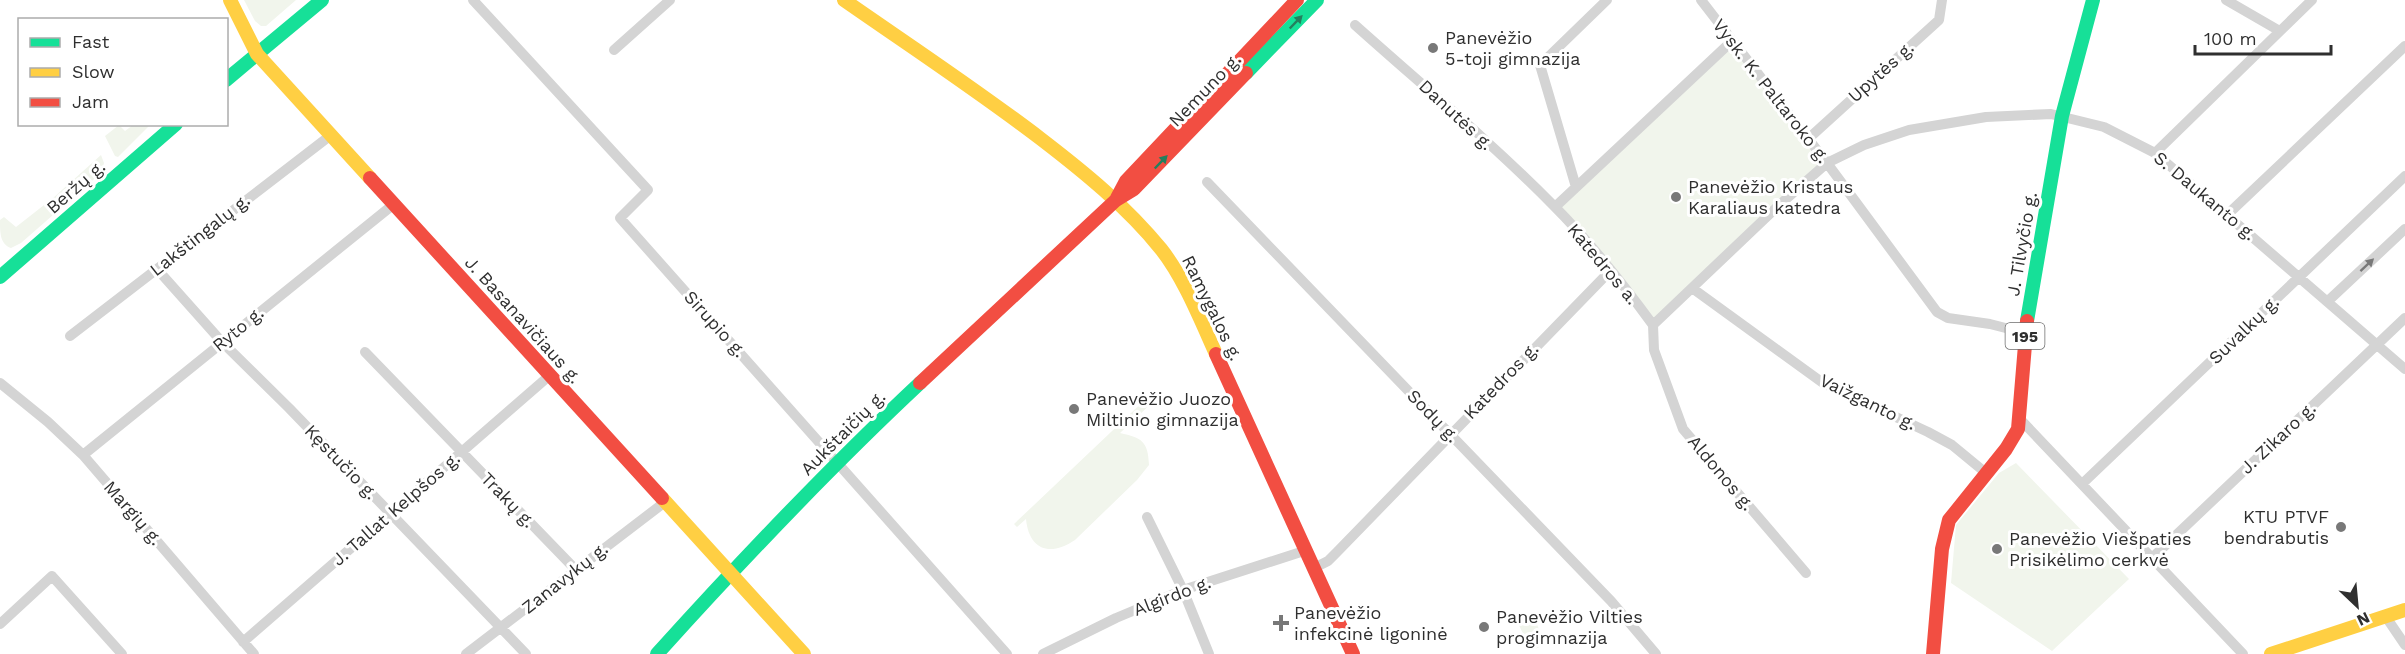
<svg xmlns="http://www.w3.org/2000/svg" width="2405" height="654" font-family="'Work Sans',sans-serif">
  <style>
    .green { fill: #f1f5ec }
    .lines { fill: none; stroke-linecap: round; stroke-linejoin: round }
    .street { stroke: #d4d4d4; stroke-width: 10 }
    .fast { stroke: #16e098; stroke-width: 14 }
    .slow { stroke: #ffcf43; stroke-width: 14 }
    .jam { stroke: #f24e42; stroke-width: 14 }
    .oneway { fill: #247f5e }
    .oneway2 { fill: #797979 }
    .poi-dot { fill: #787878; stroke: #fff; stroke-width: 2 }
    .labels { text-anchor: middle; stroke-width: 6; stroke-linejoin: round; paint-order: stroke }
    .shield { fill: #fff; stroke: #6d6d6d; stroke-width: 1.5 }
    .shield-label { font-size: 16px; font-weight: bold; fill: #2f2f2f }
    .poi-label { font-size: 18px; fill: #2f2f2f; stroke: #fff; text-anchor: start }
    .street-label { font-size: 18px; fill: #2f2f2f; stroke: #fff }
  </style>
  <rect width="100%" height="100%" fill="#fff"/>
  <!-- green -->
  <path class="green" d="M244,0H296L266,26H261L255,21Z
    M1732,41L1827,163L1653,325L1555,207Z
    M119,125L125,131L133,125H150L118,157L115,156L105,136Z
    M101,155L104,163L101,173L21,243L11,248C0,244 0,233 0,220L4,217L16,227L53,198Z
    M1150,395L1155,400L1120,433C1142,438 1148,441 1149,465L1137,480L1075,540C1050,557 1029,550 1026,519L1017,527L1014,524Z
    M2016,463L2129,579L2052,651L1951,583L1956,525L1999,473Z
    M1533,616L1546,644L1531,651L1518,623Z"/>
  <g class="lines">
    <!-- street -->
    <path class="street" d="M473,0L648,190L620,218L1007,654
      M1701,0L1827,163L1937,312L1948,318L1990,324L2025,333
      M2226,0L2278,30
      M1355,25C1422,85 1491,142 1554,206C1590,242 1623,284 1653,325
      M614,50L670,0
      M1808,139L1939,20L1942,0
      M2155,153L2312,0
      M1207,182L1611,601L1656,654
      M1576,187L1540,65L1607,0
      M1555,207L1732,41
      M2228,214L2405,46
      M157,269L222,342L289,408L526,654
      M1692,288L1823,383L1928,432L1952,445L1986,473
      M2328,301L2405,229
      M1653,325L1777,207L1827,163L1864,145L1909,130L1986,117L2051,114L2104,127L2155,153L2405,369
      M1653,325L1654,350L1683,429L1806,573
      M70,336L331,135
      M365,352L576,570
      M0,383L48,422L83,455L254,654
      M2019,418L2243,654
      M83,455L394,204
      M2082,484L2405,176
      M1147,517L1183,590L1209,654
      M2152,558L2405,318
      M1314,568L1328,561L1337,552L1611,270
      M2386,617L2405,645
      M0,624L52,576L122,654
      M243,642L549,376
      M466,654L665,502
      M1043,654L1116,618L1183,590L1307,550"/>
    <!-- fast -->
    <path class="fast" d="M1246,73L1317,0
      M226,80L322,0
      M0,277L176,124
      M2027,321L2062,116L2093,0
      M657,654C741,561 828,469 920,383"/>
    <!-- slow -->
    <path class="slow" d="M230,0L257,54L370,178
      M844,0C910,46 977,90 1041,139C1084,172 1127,207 1161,249C1184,278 1201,321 1216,354
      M662,498L804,654
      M2271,654L2405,610"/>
    <!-- jam -->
    <path class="jam" d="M370,178L662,498
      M1117,198L1126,181L1297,0
      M1216,354L1353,654
      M920,383L1116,200L1134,189L1246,73
      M1933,654L1942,549L1949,520L2006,449L2018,429L2027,321"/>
  </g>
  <!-- one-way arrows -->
  <defs><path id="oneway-solid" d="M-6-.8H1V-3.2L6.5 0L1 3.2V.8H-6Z" transform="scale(1.5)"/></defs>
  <g class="oneway">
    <use href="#oneway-solid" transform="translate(1296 22) rotate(-46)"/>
    <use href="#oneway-solid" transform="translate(1161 162) rotate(-46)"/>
  </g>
  <use class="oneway2" href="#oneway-solid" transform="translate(2367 265) rotate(-43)"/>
  <!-- markers -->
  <g class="poi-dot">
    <circle cx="1433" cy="48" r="6"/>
    <circle cx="1676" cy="197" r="6"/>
    <circle cx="1074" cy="409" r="6"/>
    <circle cx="2341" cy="527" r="6"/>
    <circle cx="1997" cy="549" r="6"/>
    <path d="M1278 614h6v6h6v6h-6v6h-6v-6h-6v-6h6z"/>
    <circle cx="1484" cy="627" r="6"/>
  </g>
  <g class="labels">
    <!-- shield labels -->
    <rect class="shield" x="2005.5" y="323" width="39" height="26" rx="4.5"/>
    <g class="shield-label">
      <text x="2025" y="342">195</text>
    </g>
    <!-- poi labels -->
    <g class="poi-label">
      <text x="1445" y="44">Panevėžio<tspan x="1445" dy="21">5-toji gimnazija</tspan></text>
      <text x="1688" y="193">Panevėžio Kristaus<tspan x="1688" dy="21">Karaliaus katedra</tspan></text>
      <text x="1086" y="405">Panevėžio Juozo<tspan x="1086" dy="21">Miltinio gimnazija</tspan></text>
      <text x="2329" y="523" text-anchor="end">KTU PTVF<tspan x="2329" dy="21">bendrabutis</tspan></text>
      <text x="2009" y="545">Panevėžio Viešpaties<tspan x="2009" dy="21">Prisikėlimo cerkvė</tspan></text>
      <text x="1294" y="619">Panevėžio<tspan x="1294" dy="21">infekcinė ligoninė</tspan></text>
      <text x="1496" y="623">Panevėžio Vilties<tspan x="1496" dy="21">progimnazija</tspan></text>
    </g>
    <!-- street labels -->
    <g class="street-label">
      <text transform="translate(1881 72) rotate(-42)" y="6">Upytės g.</text>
      <text transform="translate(1205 90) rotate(-46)" y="6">Nemuno g.</text>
      <text transform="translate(1771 91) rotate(52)" y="6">Vysk. K. Paltaroko g.</text>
      <text transform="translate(1456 115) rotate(43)" y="6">Danutės g.</text>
      <text transform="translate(76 187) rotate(-41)" y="6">Beržų g.</text>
      <text transform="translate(2205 196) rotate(40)" y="6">S. Daukanto g.</text>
      <text transform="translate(200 235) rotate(-38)" y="6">Lakštingalų g.</text>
      <text transform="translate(2022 244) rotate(-80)" y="6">J. Tilvyčio g.</text>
      <text transform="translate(1603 264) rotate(50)" y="6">Katedros a.</text>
      <text transform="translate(1212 308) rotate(64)" y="6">Ramygalos g.</text>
      <text transform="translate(523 320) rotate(48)" y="6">J. Basanavičiaus g.</text>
      <text transform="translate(715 324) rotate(48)" y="6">Sirupio g.</text>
      <text transform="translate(238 329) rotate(-39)" y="6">Ryto g.</text>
      <text transform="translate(2244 330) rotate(-44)" y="6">Suvalkų g.</text>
      <text transform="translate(1501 381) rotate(-46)" y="6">Katedros g.</text>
      <text transform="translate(1868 402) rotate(26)" y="6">Vaižganto g.</text>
      <text transform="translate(1433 416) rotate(46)" y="6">Sodų g.</text>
      <text transform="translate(843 433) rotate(-45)" y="6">Aukštaičių g.</text>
      <text transform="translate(2278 438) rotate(-43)" y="6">J. Zikaro g.</text>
      <text transform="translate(341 462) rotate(46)" y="6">Kęstučio g.</text>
      <text transform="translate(1721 473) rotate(50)" y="6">Aldonos g.</text>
      <text transform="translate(508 500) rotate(46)" y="6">Trakų g.</text>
      <text transform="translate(396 509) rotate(-41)" y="6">J. Tallat Kelpšos g.</text>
      <text transform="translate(133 513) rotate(49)" y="6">Margių g.</text>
      <text transform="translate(565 578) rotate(-38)" y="6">Zanavykų g.</text>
      <text transform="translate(1172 596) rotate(-21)" y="6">Algirdo g.</text>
    </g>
  </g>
  <!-- legend -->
  <rect x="18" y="18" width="210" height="108" fill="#ffffff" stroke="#acacac" stroke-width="1.5"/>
  <rect x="30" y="38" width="30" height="9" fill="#16e098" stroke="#acacac" stroke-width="1.5"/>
  <text x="72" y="48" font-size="18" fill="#2f2f2f">Fast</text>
  <rect x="30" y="68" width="30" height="9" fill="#ffcf43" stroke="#acacac" stroke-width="1.5"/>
  <text x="72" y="78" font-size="18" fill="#2f2f2f">Slow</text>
  <rect x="30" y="98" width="30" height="9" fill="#f24e42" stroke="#acacac" stroke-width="1.5"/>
  <text x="72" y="108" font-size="18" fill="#2f2f2f">Jam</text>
  <!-- north arrow -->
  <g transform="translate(2357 606) rotate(154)" stroke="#ffffff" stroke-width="4.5" paint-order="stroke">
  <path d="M0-4.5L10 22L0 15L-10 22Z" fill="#2f2f2f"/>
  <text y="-9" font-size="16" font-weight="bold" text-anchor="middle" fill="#2f2f2f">N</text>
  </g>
  <!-- scale -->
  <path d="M2195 45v9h136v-9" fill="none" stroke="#2f2f2f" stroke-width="3"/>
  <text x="2204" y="45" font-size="18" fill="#2f2f2f" stroke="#ffffff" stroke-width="4.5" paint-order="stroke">100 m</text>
</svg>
